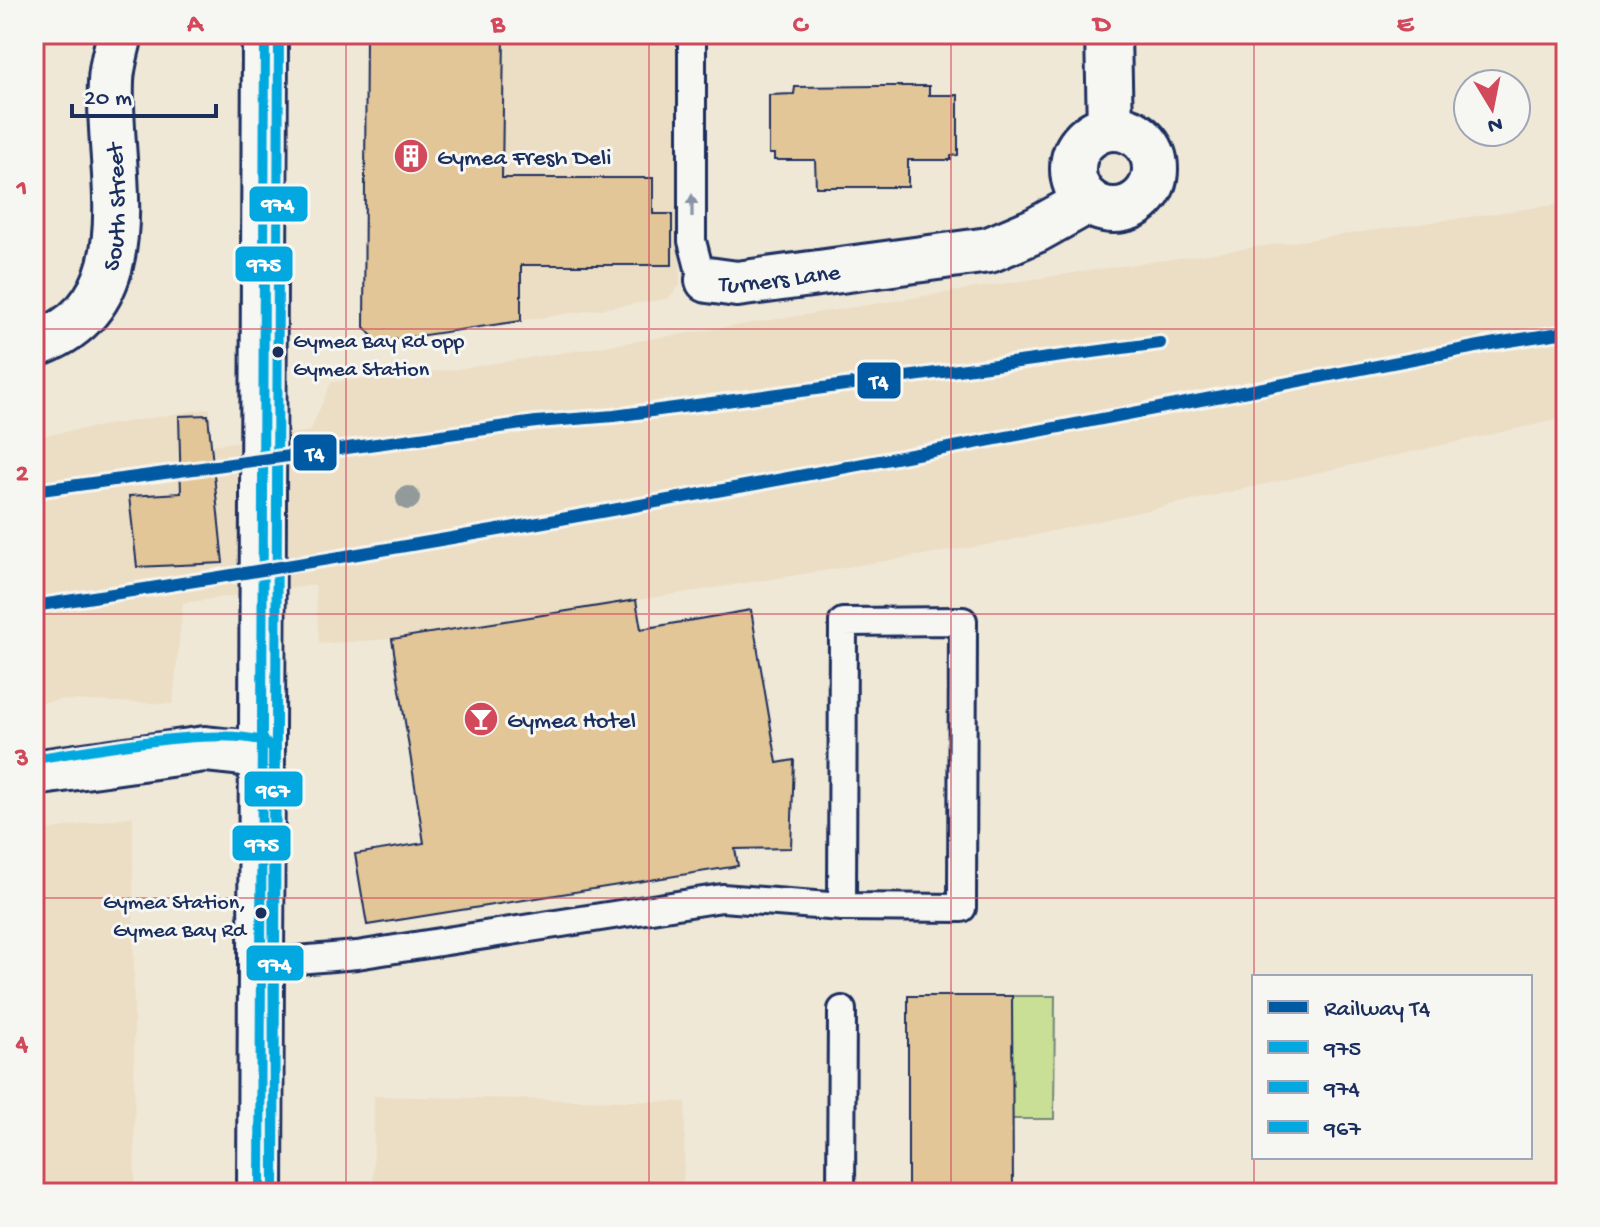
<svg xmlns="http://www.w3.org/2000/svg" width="1600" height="1227" font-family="'Gochi Hand',sans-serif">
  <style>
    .built { fill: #ecdec4 }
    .green { fill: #c9df95; stroke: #72877a; stroke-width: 2 }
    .building { fill: #e3c697; stroke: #1b2f5e; stroke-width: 2 }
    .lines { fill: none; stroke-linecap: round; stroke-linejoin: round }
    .service-casing { stroke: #1b2f5e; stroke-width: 32 }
    .minor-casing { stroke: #1b2f5e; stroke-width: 50 }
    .tertiary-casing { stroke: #1b2f5e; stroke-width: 50 }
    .service { stroke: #f6f6f2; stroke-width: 26 }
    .minor { stroke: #f6f6f2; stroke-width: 44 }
    .tertiary { stroke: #f6f6f2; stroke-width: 44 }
    .bus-1-casing { stroke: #f6f6f2; stroke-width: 16 }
    .bus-2-casing { stroke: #f6f6f2; stroke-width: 16 }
    .bus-3-casing { stroke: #f6f6f2; stroke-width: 16 }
    .bus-1 { stroke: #03a8e0; stroke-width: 10 }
    .bus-2 { stroke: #03a8e0; stroke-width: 10 }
    .bus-3 { stroke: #03a8e0; stroke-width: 10 }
    .rail-1-casing { stroke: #f6f6f2; stroke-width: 18 }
    .rail-1 { stroke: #005aa3; stroke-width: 12 }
    .tree { fill: #929a9c }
    .oneway { fill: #8892a8 }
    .grid { fill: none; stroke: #d1495b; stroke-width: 2; stroke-opacity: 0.55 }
    .bus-dot { fill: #1b2f5e; stroke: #f6f6f2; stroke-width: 3 }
    .labels { text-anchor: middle; stroke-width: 6; stroke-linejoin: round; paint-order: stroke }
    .bus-label { font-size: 22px; fill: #1b2f5e; stroke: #f6f6f2; text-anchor: start }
    .poi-label { font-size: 24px; fill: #1b2f5e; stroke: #f6f6f2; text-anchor: start }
    .street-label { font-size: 24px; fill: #1b2f5e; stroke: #f6f6f2 }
    .line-badge { stroke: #f6f6f2; stroke-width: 3 }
    .badge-label { font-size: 22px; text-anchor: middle; font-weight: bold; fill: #fff }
    .neatline { fill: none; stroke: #d1495b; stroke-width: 3 }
    .grid-label { font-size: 26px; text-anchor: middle; font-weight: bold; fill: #d1495b }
  </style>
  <rect width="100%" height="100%" fill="#f0e8d7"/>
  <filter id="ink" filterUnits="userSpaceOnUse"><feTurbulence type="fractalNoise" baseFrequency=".0125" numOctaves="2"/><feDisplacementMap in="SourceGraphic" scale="16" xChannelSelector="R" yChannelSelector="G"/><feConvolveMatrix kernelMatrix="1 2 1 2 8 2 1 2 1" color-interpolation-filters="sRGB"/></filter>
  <g filter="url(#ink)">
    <!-- built -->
    <path class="built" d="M366,34H681L680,285L668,299L377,342L364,327Z
      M1566,203V418L999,543L392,639L319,644L315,585L183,603L173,704L60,700L34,704V437L210,408L212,445L310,431L331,382L457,369L1079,272Z
      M133,816L135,1193H34V832Z
      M374,1096L686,1102L683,1193H373Z"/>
    <!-- green -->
    <path class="green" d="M1012,996H1055L1054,1119H1011Z"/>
    <!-- building -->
    <path class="building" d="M366,34H504L502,178H653V214H672V265H521V321L377,342L364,327Z
      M880,86H929V95H958V155L951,156V160H908V187H816L815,160H774V154H769V95L794,94L795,87Z
      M208,415L223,563L137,567L129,496L181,493L179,416Z
      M636,600L641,629L751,610L777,763L794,760L791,848L735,849L738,866L367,925L355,854L424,843L392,639Z
      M908,996H1012L1013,1193H908Z"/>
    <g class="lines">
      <!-- service casing -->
      <g class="service-casing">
        <path id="service" d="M692,34V241L699,268L708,280
          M963,621L962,908L842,907L843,622Z
          M261,963L357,955L722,898L842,907
          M841,1193L842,1010"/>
      </g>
      <!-- minor casing -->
      <g class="minor-casing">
        <g id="minor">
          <path d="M1108,34L1110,128"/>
          <circle cx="1114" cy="169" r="41"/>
          <path id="s1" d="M708,280L737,284L989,250L1036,230L1088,201"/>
          <path id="s2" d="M34,345C152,304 107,175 111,82C111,66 117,49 120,34"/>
          <path d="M34,773L205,749L261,755"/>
        </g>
      </g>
      <!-- tertiary casing -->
      <g class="tertiary-casing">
        <path id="tertiary" d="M260,1193L265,34"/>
      </g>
      <!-- service -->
      <use href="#service" class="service"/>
      <!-- minor -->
      <use href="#minor" class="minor"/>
      <!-- tertiary -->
      <use href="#tertiary" class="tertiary"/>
      <!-- bus-1 casing -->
      <g class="bus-1-casing">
        <path id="bus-1" d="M260,1193L265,34"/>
      </g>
      <!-- bus-2 casing -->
      <g class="bus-2-casing">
        <path id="bus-2" d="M274,1193L279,34"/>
      </g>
      <!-- bus-3 casing -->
      <g class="bus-3-casing">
        <path id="bus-3" d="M34,759C75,753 248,719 273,748L274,1193"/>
      </g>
      <!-- bus-1 -->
      <use href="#bus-1" class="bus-1"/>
      <!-- bus-2 -->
      <use href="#bus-2" class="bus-2"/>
      <!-- bus-3 -->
      <use href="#bus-3" class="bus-3"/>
      <!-- rail-1 casing -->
      <g class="rail-1-casing">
        <path id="rail-1" d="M34,491L536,422L614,416L1160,343
          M34,606C524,532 1010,437 1496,343L1566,332"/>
      </g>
      <!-- rail-1 -->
      <use href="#rail-1" class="rail-1"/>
    </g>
    <!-- trees -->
    <circle class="tree" cx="408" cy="498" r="12"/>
    <!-- one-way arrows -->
    <defs><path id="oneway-solid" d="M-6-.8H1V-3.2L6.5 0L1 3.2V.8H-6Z" transform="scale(2)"/></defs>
    <use class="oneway" href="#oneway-solid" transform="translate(692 206) rotate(-90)"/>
  </g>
  <!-- grid -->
  <path class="grid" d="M346,34V1193M649,34V1193M951,34V1193M1254,34V1193M34,329H1566M34,614H1566M34,898H1566"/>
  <!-- icons -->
  <defs>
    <g id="building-disc" transform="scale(1.8)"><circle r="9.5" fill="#d1495b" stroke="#f6f6f2"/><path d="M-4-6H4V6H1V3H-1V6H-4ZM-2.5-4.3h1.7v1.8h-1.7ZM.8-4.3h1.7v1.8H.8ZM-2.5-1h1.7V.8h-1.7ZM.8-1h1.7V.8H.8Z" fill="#fff"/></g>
    <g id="bar-disc" transform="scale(1.8)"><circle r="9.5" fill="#d1495b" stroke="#f6f6f2"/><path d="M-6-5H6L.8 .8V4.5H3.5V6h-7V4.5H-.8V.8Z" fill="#fff"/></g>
  </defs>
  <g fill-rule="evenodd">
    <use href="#building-disc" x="411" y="156"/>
    <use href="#bar-disc" x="481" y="719"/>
  </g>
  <!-- markers -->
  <g class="bus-dot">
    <circle cx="278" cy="352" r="7"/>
    <circle cx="261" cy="913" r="7"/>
  </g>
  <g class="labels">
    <!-- bus labels -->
    <g class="bus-label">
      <text x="293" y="347">Gymea Bay Rd opp<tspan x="293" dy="28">Gymea Station</tspan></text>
      <text x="246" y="908" text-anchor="end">Gymea Station,<tspan x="246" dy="28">Gymea Bay Rd</tspan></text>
    </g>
    <!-- poi labels -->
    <g class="poi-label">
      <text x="437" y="164">Gymea Fresh Deli</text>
      <text x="507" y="727">Gymea Hotel</text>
    </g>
    <!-- street labels -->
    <g class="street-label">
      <text dy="8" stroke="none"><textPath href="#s2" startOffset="174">South Street</textPath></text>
      <text dy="8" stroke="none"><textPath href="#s1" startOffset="72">Turners Lane</textPath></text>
    </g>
  </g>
  <g class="line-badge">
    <rect x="248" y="185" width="61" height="38" rx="8" fill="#03a8e0"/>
    <rect x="234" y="245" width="60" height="38" rx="8" fill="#03a8e0"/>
    <rect x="856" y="361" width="46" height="39" rx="8" fill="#005aa3"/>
    <rect x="292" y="433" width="46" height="39" rx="8" fill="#005aa3"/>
    <rect x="243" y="770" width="61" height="38" rx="8" fill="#03a8e0"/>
    <rect x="231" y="824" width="61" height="38" rx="8" fill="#03a8e0"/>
    <rect x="245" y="944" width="60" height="38" rx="8" fill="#03a8e0"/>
  </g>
  <g class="badge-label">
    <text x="278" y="211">974</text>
    <text x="264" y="271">975</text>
    <text x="879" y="388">T4</text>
    <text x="315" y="460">T4</text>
    <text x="273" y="797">967</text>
    <text x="262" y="851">975</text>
    <text x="275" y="971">974</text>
  </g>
  <!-- margin -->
  <rect width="1600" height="1227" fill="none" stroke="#f6f6f2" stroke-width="88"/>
  <!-- legend -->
  <rect x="1252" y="975" width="280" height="184" fill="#f6f6f2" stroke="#9ea6b7" stroke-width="2"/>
  <rect x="1268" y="1001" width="40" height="12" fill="#005aa3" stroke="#9ea6b7" stroke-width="2"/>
  <text x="1324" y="1015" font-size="24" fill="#1b2f5e">Railway T4</text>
  <rect x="1268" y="1041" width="40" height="12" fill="#03a8e0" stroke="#9ea6b7" stroke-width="2"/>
  <text x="1324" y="1055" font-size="24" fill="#1b2f5e">975</text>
  <rect x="1268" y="1081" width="40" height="12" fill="#03a8e0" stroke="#9ea6b7" stroke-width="2"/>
  <text x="1324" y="1095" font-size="24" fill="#1b2f5e">974</text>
  <rect x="1268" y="1121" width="40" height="12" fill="#03a8e0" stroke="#9ea6b7" stroke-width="2"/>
  <text x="1324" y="1135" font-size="24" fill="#1b2f5e">967</text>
  <!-- north arrow -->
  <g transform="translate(1492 108) rotate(170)"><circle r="38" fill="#f6f6f2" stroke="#9ea6b7" stroke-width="2"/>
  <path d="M0-6L14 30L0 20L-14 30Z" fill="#d1495b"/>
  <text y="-12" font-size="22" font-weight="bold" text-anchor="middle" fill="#1b2f5e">N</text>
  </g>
  <!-- scale -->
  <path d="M72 104v12h144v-12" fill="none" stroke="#1b2f5e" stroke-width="4"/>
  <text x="84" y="104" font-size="24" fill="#1b2f5e" stroke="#f6f6f2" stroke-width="6" paint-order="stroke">20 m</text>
  <rect x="44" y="44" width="1512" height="1139" class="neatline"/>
  <g class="grid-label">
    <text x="195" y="31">A</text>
    <text x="498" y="31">B</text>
    <text x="800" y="31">C</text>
    <text x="1102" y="31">D</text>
    <text x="1405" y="31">E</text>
    <text x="22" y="195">1</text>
    <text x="22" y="480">2</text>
    <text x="22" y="765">3</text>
    <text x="22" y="1050">4</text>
  </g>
</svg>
